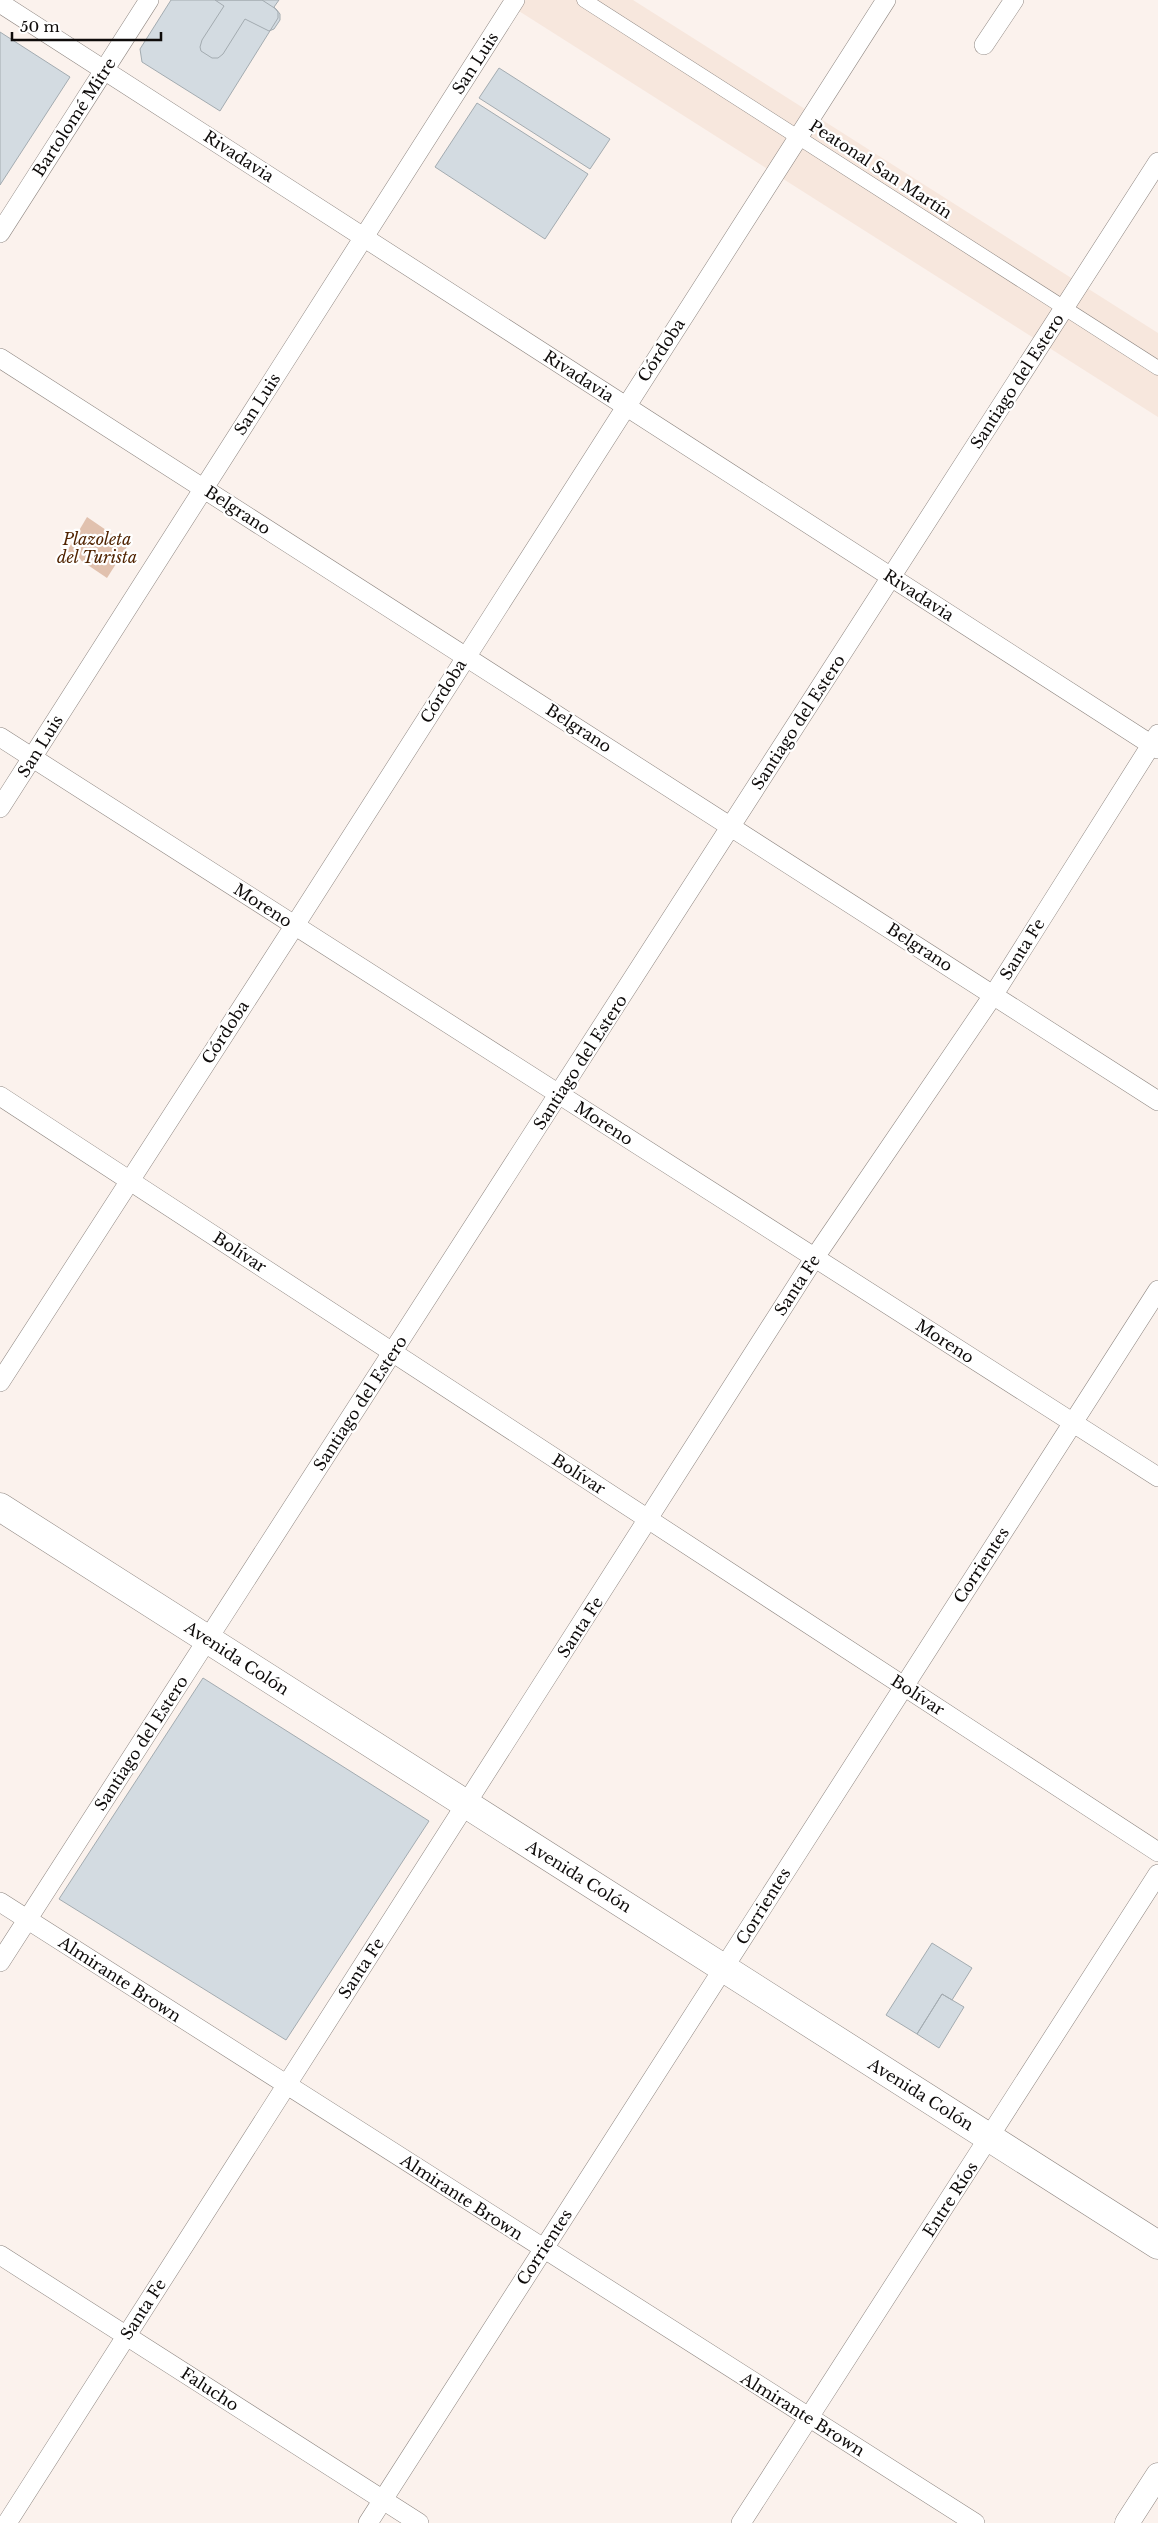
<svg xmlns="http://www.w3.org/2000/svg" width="1158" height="2523" font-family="'Libre Baskerville',serif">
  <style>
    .built { fill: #f7e7dd }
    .green { fill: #e1c1ae }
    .building { fill: #d3dbe1; stroke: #a3abb0 }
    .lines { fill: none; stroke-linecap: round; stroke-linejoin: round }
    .pedestrian-casing { stroke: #8f8782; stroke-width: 15 }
    .minor-casing { stroke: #8f8782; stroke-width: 20 }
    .tertiary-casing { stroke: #8f8782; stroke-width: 25 }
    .primary-casing { stroke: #8f8782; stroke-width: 29 }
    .pedestrian { stroke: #fff; stroke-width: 14 }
    .minor { stroke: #fff; stroke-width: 19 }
    .tertiary { stroke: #fff; stroke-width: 24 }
    .primary { stroke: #fff; stroke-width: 28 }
    .labels { text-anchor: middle; stroke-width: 4.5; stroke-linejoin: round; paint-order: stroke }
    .street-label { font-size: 16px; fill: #0e0b0a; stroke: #fff }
    .park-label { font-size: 16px; font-style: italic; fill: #512402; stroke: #fff }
  </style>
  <rect width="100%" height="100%" fill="#fbf2ed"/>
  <!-- built -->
  <path class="built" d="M515,0H633L1158,333V417L511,6Z"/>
  <!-- green -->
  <path class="green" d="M87,517L128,545L107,578L67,551Z"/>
  <!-- building -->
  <path class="building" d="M171,0H279L274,7L278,12V18L220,111L142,62L140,49Z
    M215,0H262L276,9L280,14V20L274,29L269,31L245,19L223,54L218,58H212L201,51L200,47L202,40L224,6Z
    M0,32L70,77L0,185Z
    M499,68L610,139L590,169L479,98Z
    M477,103L588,174L545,239L435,167Z
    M203,1678L429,1821L286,2040L59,1899Z
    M932,1943L972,1968L952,2000L942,1994L917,2034L886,2015Z
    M942,1994L964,2007L939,2048L917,2034Z"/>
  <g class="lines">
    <!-- pedestrian casing -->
    <g class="pedestrian-casing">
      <path id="pedestrian" d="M584,0L1158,368"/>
    </g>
    <!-- minor casing -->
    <g class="minor-casing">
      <path id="minor" d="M0,3L1158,749
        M984,45L1014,0
        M0,233L149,0
        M0,358L1158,1101
        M0,737L1158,1477
        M0,808L515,0
        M0,1096L1158,1852
        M0,1382L295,925L886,0
        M0,1902L975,2523
        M0,1962L1158,162
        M0,2255L419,2523
        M7,2523L815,1257L994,994L1158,734
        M368,2523L1158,1290
        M741,2523L1158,1874"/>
    </g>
    <!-- tertiary casing -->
    <g class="tertiary-casing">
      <path id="tertiary" d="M1127,2523L1158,2475"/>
    </g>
    <!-- primary casing -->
    <g class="primary-casing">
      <path id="primary" d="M0,1507L1158,2245"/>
    </g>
    <!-- pedestrian -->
    <use href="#pedestrian" class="pedestrian"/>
    <!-- minor -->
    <use href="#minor" class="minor"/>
    <!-- tertiary -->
    <use href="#tertiary" class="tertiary"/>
    <!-- primary -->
    <use href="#primary" class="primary"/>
  </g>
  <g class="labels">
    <!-- street labels -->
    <g class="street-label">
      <text transform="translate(475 63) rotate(-57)" y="6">San Luis</text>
      <text transform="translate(74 117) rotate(-57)" y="6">Bartolomé Mitre</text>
      <text transform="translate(239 156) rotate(33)" y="6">Rivadavia</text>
      <text transform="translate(881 169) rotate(33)" y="6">Peatonal San Martín</text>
      <text transform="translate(661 350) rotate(-57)" y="6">Córdoba</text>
      <text transform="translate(579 376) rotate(33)" y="6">Rivadavia</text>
      <text transform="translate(1017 381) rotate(-57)" y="6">Santiago del Estero</text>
      <text transform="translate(257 404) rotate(-57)" y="6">San Luis</text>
      <text transform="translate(238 510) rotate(33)" y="6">Belgrano</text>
      <text transform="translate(919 595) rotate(33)" y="6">Rivadavia</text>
      <text transform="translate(443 691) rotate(-58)" y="6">Córdoba</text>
      <text transform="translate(798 722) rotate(-57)" y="6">Santiago del Estero</text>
      <text transform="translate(579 728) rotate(33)" y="6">Belgrano</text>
      <text transform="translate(40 746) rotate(-58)" y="6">San Luis</text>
      <text transform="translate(263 905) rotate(33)" y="6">Moreno</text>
      <text transform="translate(920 947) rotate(33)" y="6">Belgrano</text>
      <text transform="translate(1022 949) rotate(-58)" y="6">Santa Fe</text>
      <text transform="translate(225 1032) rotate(-57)" y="6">Córdoba</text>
      <text transform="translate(580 1062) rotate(-57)" y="6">Santiago del Estero</text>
      <text transform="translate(604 1123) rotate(33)" y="6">Moreno</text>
      <text transform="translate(240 1252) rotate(33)" y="6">Bolívar</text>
      <text transform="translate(797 1285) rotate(-57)" y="6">Santa Fe</text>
      <text transform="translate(945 1341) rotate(33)" y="6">Moreno</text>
      <text transform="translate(360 1403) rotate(-57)" y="6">Santiago del Estero</text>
      <text transform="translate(579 1474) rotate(33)" y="6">Bolívar</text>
      <text transform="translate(981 1565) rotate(-57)" y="6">Corrientes</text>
      <text transform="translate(580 1627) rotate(-57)" y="6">Santa Fe</text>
      <text transform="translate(237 1658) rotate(33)" y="6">Avenida Colón</text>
      <text transform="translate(918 1695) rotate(33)" y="6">Bolívar</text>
      <text transform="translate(141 1743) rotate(-57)" y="6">Santiago del Estero</text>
      <text transform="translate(579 1876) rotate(32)" y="6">Avenida Colón</text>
      <text transform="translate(763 1906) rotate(-58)" y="6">Corrientes</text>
      <text transform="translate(361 1968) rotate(-57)" y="6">Santa Fe</text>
      <text transform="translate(120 1979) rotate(33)" y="6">Almirante Brown</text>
      <text transform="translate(921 2094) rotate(32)" y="6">Avenida Colón</text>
      <text transform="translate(462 2197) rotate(33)" y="6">Almirante Brown</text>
      <text transform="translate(950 2199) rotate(-57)" y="6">Entre Ríos</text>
      <text transform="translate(544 2247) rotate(-57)" y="6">Corrientes</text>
      <text transform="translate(143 2309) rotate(-57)" y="6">Santa Fe</text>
      <text transform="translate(210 2389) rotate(33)" y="6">Falucho</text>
      <text transform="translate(803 2414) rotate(32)" y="6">Almirante Brown</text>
    </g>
    <!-- park labels -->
    <g class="park-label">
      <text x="97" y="545">Plazoleta<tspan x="97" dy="18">del Turista</tspan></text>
    </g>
  </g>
  <!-- scale -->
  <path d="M12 32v8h149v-8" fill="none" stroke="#0e0b0a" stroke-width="2.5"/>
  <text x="20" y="32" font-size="15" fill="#0e0b0a" stroke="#ffffff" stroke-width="4" paint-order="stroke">50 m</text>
</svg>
